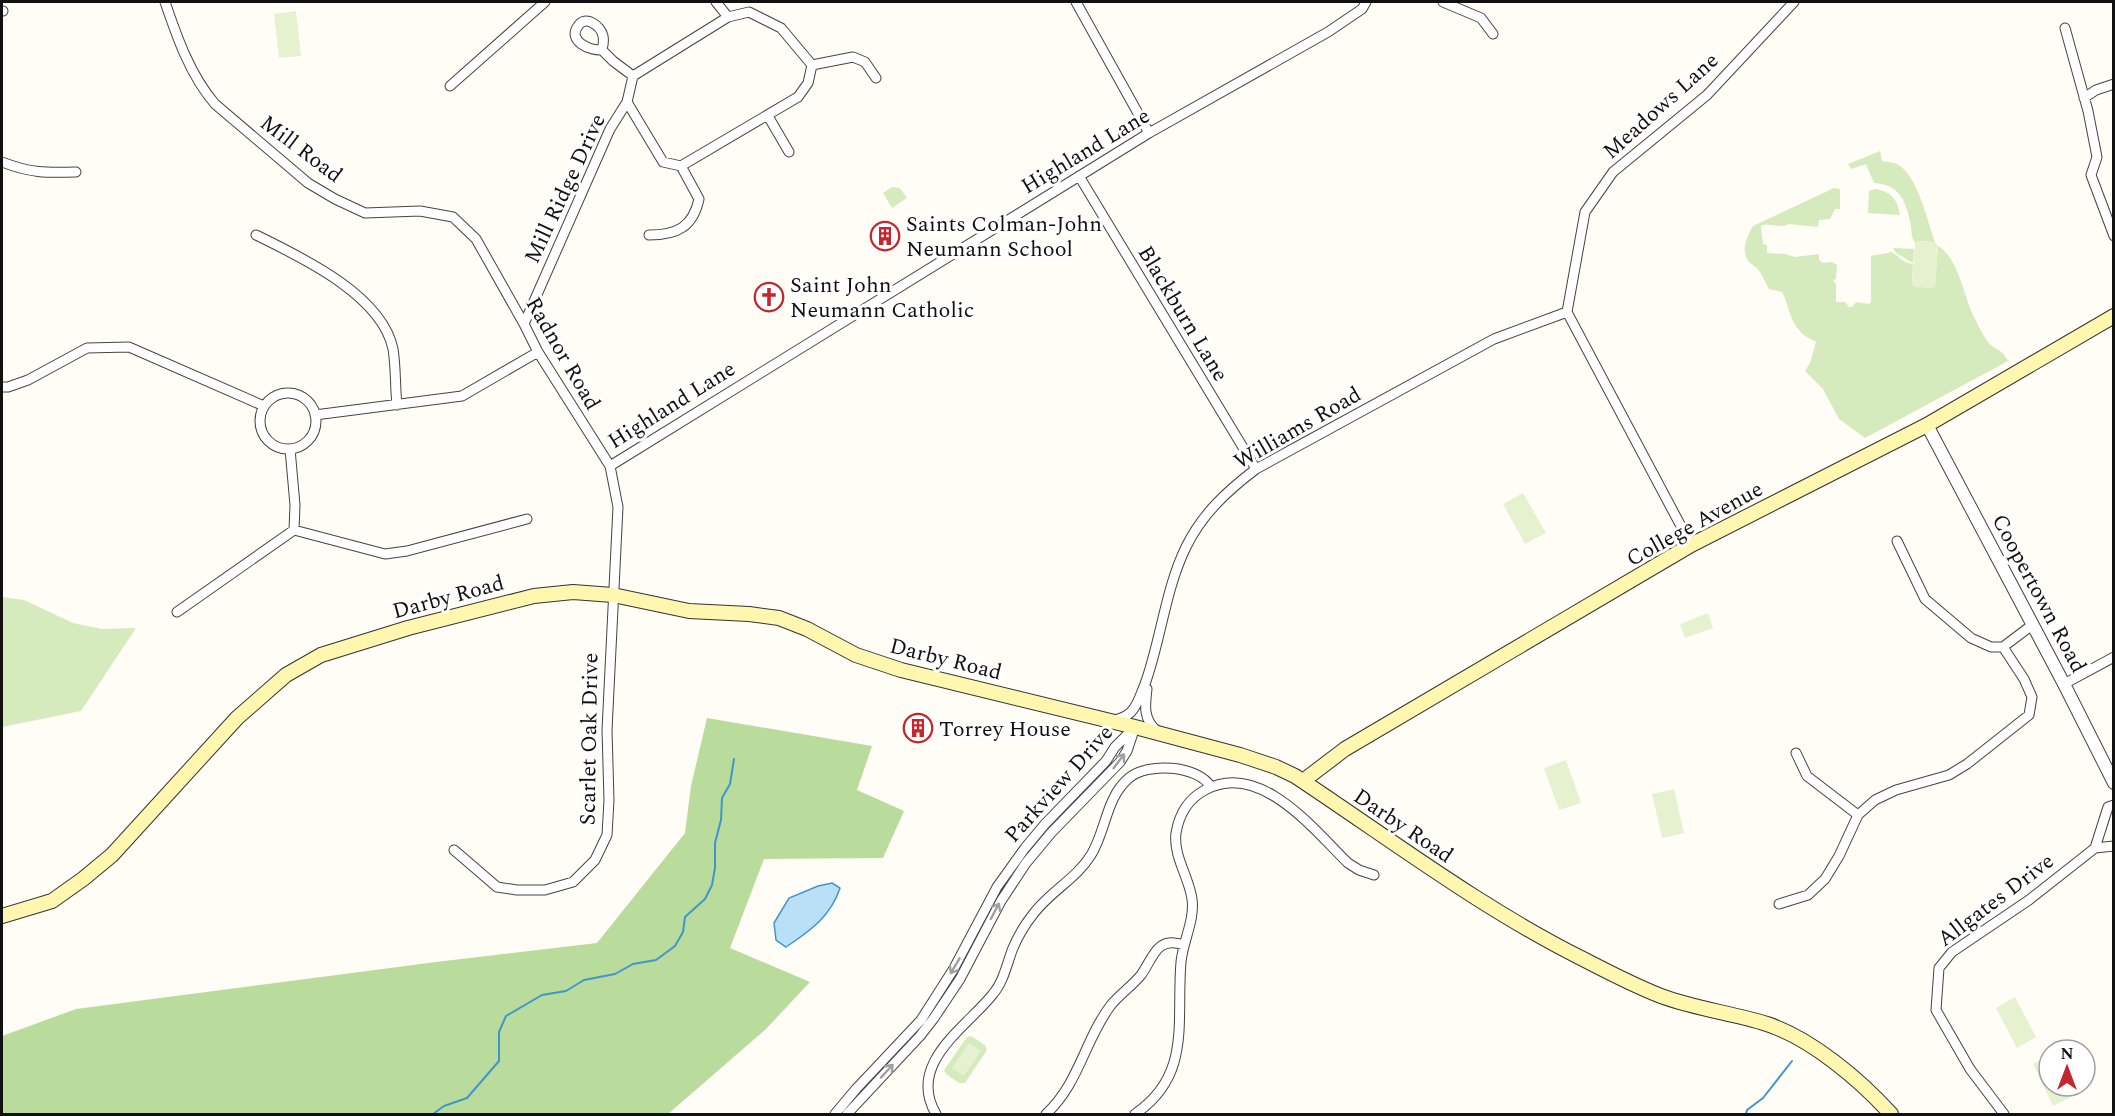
<svg xmlns="http://www.w3.org/2000/svg" width="2115" height="1116" font-family="Spectral,serif">
  <style>
    .green { fill: #d5ebbd }
    .forest { fill: #b9dc9c }
    .pitch { fill: #e6f2cf }
    .water { fill: #b9e0f7; stroke: #3f96cf; stroke-width: 1.5 }
    .lines { fill: none; stroke-linecap: round; stroke-linejoin: round }
    .stream { stroke: #3f96cf; stroke-width: 2 }
    .minor-casing { stroke: #444; stroke-width: 11 }
    .tertiary-casing { stroke: #444; stroke-width: 14 }
    .secondary-casing { stroke: #333; stroke-width: 16 }
    .minor { stroke: #fff; stroke-width: 9 }
    .tertiary { stroke: #fff; stroke-width: 12 }
    .secondary { stroke: #fff6b0; stroke-width: 14 }
    .oneway { stroke: #a0a0a0 }
    .labels { text-anchor: middle; stroke-width: 6; stroke-linejoin: round; paint-order: stroke }
    .street-label { font-size: 22px; fill: #111; stroke: #fff }
    .poi-label { font-size: 22px; fill: #111; stroke: #fff; text-anchor: start }
  </style>
  <rect width="100%" height="100%" fill="#fffdf5"/>
  <!-- green -->
  <path class="green" d="M1880,151L1882,161C1887,162 1893,162 1897,164C1918,175 1927,221 1935,242L1918,241L1915,243C1910,235 1912,229 1910,221C1905,199 1899,185 1874,183L1866,164L1851,169L1848,164Z
    M892,187L900,188L907,198L892,208L883,193Z
    M1834,188L1840,189V209H1835L1830,219L1819,220L1818,227L1789,224C1779,229 1769,222 1761,226L1763,244L1767,245V253L1785,254L1795,257L1819,254V260L1823,263L1832,262L1837,265L1836,279L1833,280L1836,284V302H1845L1849,307H1852L1856,302L1869,304L1871,302V256L1892,252L1905,262L1913,264L1912,283L1935,285L1938,246C1958,257 1964,297 1974,317C1978,325 1983,335 1988,342C1995,351 2001,347 2008,361L1865,438L1839,419L1823,389L1805,371L1810,363L1816,342C1811,339 1803,336 1800,331C1789,320 1789,304 1782,292L1769,289C1765,282 1762,274 1757,268C1754,266 1751,264 1749,262C1740,251 1747,236 1753,226Z
    M1875,189C1892,192 1897,199 1900,215L1868,213L1869,191Z
    M1893,248L1914,249L1913,263L1896,253Z
    M2,597L24,600L73,623L102,629L136,628L81,711L2,727Z
    M971,1036L985,1045L987,1050L965,1083H959L946,1074L944,1070L967,1037Z"/>
  <!-- forest -->
  <path class="forest" d="M707,718L872,746L857,790L904,811L883,858L764,859L730,948L810,982L765,1030L668,1114H2V1036L76,1009L436,962L597,943L685,833L691,786Z"/>
  <!-- pitch -->
  <path class="pitch" d="M296,11L301,56L279,58L274,14Z
    M1918,241L1935,242L1938,246L1935,286L1932,288L1914,287L1912,283L1915,243Z
    M1523,493L1546,533L1525,544L1503,504Z
    M1708,613L1713,628L1685,638L1680,624Z
    M1566,760L1581,803L1559,810L1544,768Z
    M1674,789L1684,833L1662,838L1652,794Z
    M2015,997L2036,1037L2017,1048L1996,1008Z
    M969,1043L981,1051L964,1076L952,1068Z
    M2049,1056V1086H2075L2079,1093L2053,1106L2033,1064Z"/>
  <!-- water -->
  <path class="water" d="M832,883L840,888C831,916 810,931 786,947L776,940L774,923L789,898L818,886Z"/>
  <g class="lines">
    <!-- stream -->
    <path class="stream" d="M433,1114L444,1106L467,1098L499,1061V1032L506,1016L542,995L566,991L584,980L615,974L633,964L656,960L675,946L683,932L685,917L705,899L712,885L715,868V843L721,820L722,798L730,784L734,759
      M1746,1114L1747,1110L1763,1098L1792,1061"/>
    <!-- minor casing -->
    <g class="minor-casing">
      <path id="minor" d="M165,2C177,37 190,75 215,104L308,183L335,199L365,213L420,211L453,217L476,239L524,324L538,352L610,466L618,507L607,730L609,800L607,835L595,860L573,882L545,890H517L497,887L454,850
        M716,2L728,17
        M1076,2L1149,133
        M1443,2L1481,18L1493,34
        M2,11H3
        M749,12L781,28L812,65L808,83L798,97L681,166L663,162L627,102L633,76L728,17Z
        M2065,28L2088,111L2097,157L2091,175L2114,236
        M602,50C590,51 567,41 578,26C585,14 601,26 603,36C604,40 603,46 602,50L613,61L633,76
        M812,65L853,57L865,62L876,78
        M450,86L545,2
        M2084,98L2096,90L2114,84
        M768,116L789,152
        M2,162C30,173 46,173 76,172
        M1079,176L1256,469
        M256,235C301,257 382,295 393,349C396,367 395,387 397,405
        M649,235C677,235 693,227 699,199L681,166
        M524,324L610,129L627,102
        M2,387H8L28,380L87,348L129,347L264,406
        M260 421a28 28 0 1 1 56 0a28 28 0 1 1-56 0Z
        M315,415L462,396L538,352
        M610,466L1149,133L1328,32L1362,9L1366,2
        M294,530L385,554L407,551L527,519
        M1691,545L1567,312L1585,212L1613,172L1707,95L1794,2
        M177,612L294,530L295,505L290,449
        M2003,647L2032,625
        M2064,684L2114,657
        M1147,689C1145,706 1143,719 1157,731
        M1114,720C1120,719 1126,717 1131,712C1138,705 1141,693 1145,684C1161,640 1165,590 1186,547C1202,514 1227,491 1256,469L1494,339L1567,312
        M1796,753L1807,776L1858,815
        M2095,848L2114,846
        M1779,904L1808,895L1825,879L1839,856L1858,815L1875,800L1896,790L1949,775L1967,764L2029,715L2032,697L2024,679L2003,647H1991L1971,638L1925,599L1897,541
        M835,1114L856,1089L921,1020L953,970L997,887L1025,848L1045,824L1106,761L1115,747L1135,727
        M847,1114L920,1036L934,1018L960,979L1001,901L1026,863L1051,833L1120,762L1127,751L1134,730
        M936,1114C906,1063 967,1027 993,994C1004,981 1007,963 1013,948C1018,936 1026,923 1034,913C1051,891 1077,878 1091,855C1106,831 1106,797 1129,778C1147,762 1198,765 1211,787
        M1046,1114C1079,1084 1085,1039 1111,1005C1120,994 1132,986 1141,975C1153,959 1156,935 1184,945
        M1135,1114C1192,1075 1176,1022 1181,962C1183,941 1195,920 1192,899C1189,877 1173,856 1176,833C1179,815 1188,799 1205,790C1260,760 1314,830 1348,863L1359,870L1374,875
        M2004,1114L1970,1069L1936,1010L1939,968L1952,952L2029,900L2095,848L2108,807L2114,805"/>
    </g>
    <!-- tertiary casing -->
    <g class="tertiary-casing">
      <path id="tertiary" d="M1927,425L2064,684L2114,783"/>
    </g>
    <!-- secondary casing -->
    <g class="secondary-casing">
      <path id="secondary" d="M1303,781L1345,749L1691,545L1927,425L2114,316
        M2,916L52,901L83,879L112,855L237,718L286,675L321,655L408,628L534,596L573,592L613,595L689,611L749,614L779,618L807,629L856,655L901,670L1135,727L1240,755L1276,767L1295,776C1390,839 1481,908 1583,959C1608,972 1635,986 1661,996C1696,1009 1732,1013 1767,1024C1812,1039 1860,1080 1891,1114"/>
    </g>
    <!-- minor -->
    <use href="#minor" class="minor"/>
    <!-- tertiary -->
    <use href="#tertiary" class="tertiary"/>
    <!-- secondary -->
    <use href="#secondary" class="secondary"/>
  </g>
  <!-- one-way arrows -->
  <defs><path id="oneway-shaft" d="M-6 0H5M1.5-3L5.5 0L1.5 3" fill="none" stroke-width="1.6" stroke-linecap="round" stroke-linejoin="round" transform="scale(1.5)"/></defs>
  <g class="oneway">
    <use href="#oneway-shaft" transform="translate(1119 761) rotate(-53)"/>
    <use href="#oneway-shaft" transform="translate(995 911) rotate(-62)"/>
    <use href="#oneway-shaft" transform="translate(955 966) rotate(121)"/>
    <use href="#oneway-shaft" transform="translate(887 1071) rotate(-47)"/>
  </g>
  <!-- icons -->
  <defs>
    <g id="building-ring" transform="scale(1.5)"><circle r="9.5" fill="#fff" stroke="#c4262e" stroke-width="1.5"/><path d="M-4-6H4V6H1V3H-1V6H-4ZM-2.5-4.3h1.7v1.8h-1.7ZM.8-4.3h1.7v1.8H.8ZM-2.5-1h1.7V.8h-1.7ZM.8-1h1.7V.8H.8Z" fill="#c4262e"/></g>
    <g id="church-ring" transform="scale(1.5)"><circle r="9.5" fill="#fff" stroke="#c4262e" stroke-width="1.5"/><path d="M-1.2-6h2.4v3.5h3.3v2.4h-3.3V6h-2.4V-.1h-3.3v-2.4h3.3Z" fill="#c4262e"/></g>
  </defs>
  <g fill-rule="evenodd">
    <use href="#building-ring" x="885" y="236"/>
    <use href="#church-ring" x="769" y="297"/>
    <use href="#building-ring" x="918" y="728"/>
  </g>
  <g class="labels">
    <!-- street labels -->
    <g class="street-label">
      <text transform="translate(1660 105) rotate(-42)" y="8">Meadows Lane</text>
      <text transform="translate(302 148) rotate(37)" y="8">Mill Road</text>
      <text transform="translate(1085 150) rotate(-31)" y="8">Highland Lane</text>
      <text transform="translate(564 188) rotate(-65)" y="8">Mill Ridge Drive</text>
      <text transform="translate(1184 313) rotate(59)" y="8">Blackburn Lane</text>
      <text transform="translate(564 353) rotate(60)" y="8">Radnor Road</text>
      <text transform="translate(671 404) rotate(-32)" y="8">Highland Lane</text>
      <text transform="translate(1297 427) rotate(-30)" y="8">Williams Road</text>
      <text transform="translate(1694 523) rotate(-29)" y="8">College Avenue</text>
      <text transform="translate(2040 593) rotate(62)" y="8">Coopertown Road</text>
      <text transform="translate(448 596) rotate(-15)" y="8">Darby Road</text>
      <text transform="translate(946 658) rotate(14)" y="8">Darby Road</text>
      <text transform="translate(588 739) rotate(-89)" y="8">Scarlet Oak Drive</text>
      <text transform="translate(1058 783) rotate(-48)" y="8">Parkview Drive</text>
      <text transform="translate(1404 825) rotate(34)" y="8">Darby Road</text>
      <text transform="translate(1995 899) rotate(-37)" y="8">Allgates Drive</text>
    </g>
    <!-- poi labels -->
    <g class="poi-label">
      <text x="906" y="231">Saints Colman-John<tspan x="906" dy="25">Neumann School</tspan></text>
      <text x="790" y="292">Saint John<tspan x="790" dy="25">Neumann Catholic</tspan></text>
      <text x="939" y="736">Torrey House</text>
    </g>
  </g>
  <!-- border -->
  <rect width="2115" height="1116" fill="none" stroke="#111111" stroke-width="6"/>
  <!-- north arrow -->
  <g transform="translate(2067 1068)"><circle r="28" fill="#ffffff" stroke="#a0a0a0" stroke-width="1.5"/>
  <path d="M0-4.5L10 22L0 15L-10 22Z" fill="#c4262e"/>
  <text y="-9" font-size="16" font-weight="bold" text-anchor="middle" fill="#111111">N</text>
  </g>
</svg>
